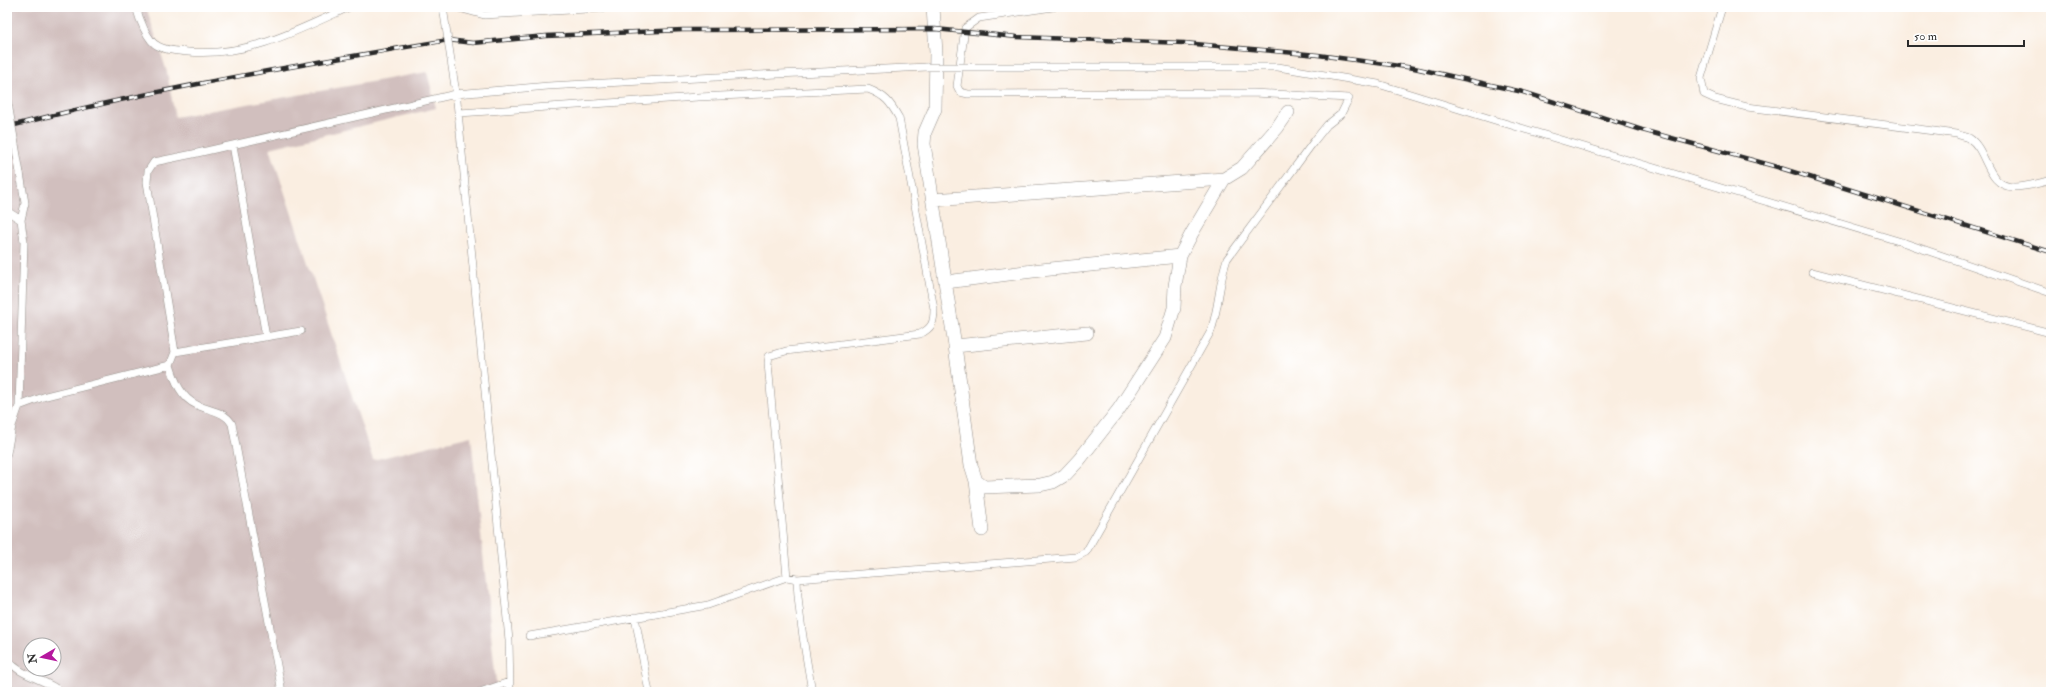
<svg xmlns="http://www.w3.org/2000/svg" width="2058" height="699" font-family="'IM FELL Double Pica',serif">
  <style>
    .industrial { fill: #d1bfbe; fill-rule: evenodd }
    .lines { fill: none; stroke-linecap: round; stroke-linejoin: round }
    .service-casing { stroke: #928c86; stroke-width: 8 }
    .minor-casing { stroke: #928c86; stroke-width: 14 }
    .service { stroke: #fff; stroke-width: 7 }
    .minor { stroke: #fff; stroke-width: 13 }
    .rail-casing { stroke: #2b2b2b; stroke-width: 4.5 }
    .rail { stroke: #fff; stroke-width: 3; stroke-dasharray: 9; stroke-linecap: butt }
    .service-bridge-casing { stroke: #928c86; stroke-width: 8; stroke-linecap: butt }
    .service-bridge { stroke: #fff; stroke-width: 7 }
  </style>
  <rect width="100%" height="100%" fill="#fff"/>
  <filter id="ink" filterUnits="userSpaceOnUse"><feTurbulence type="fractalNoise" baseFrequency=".025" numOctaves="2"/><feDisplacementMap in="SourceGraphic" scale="8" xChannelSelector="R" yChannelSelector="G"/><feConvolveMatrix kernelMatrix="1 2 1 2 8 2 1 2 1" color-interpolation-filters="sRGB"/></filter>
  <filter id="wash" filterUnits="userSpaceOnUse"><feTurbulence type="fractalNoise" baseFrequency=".012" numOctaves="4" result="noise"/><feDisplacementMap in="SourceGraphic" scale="16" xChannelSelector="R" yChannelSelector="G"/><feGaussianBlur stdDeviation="0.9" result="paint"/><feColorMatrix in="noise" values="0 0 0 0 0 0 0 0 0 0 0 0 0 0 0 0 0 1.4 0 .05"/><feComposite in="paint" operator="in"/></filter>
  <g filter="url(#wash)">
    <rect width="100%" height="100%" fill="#faeee1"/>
    <!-- industrial -->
    <path class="industrial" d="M7,7H146L167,72L175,117L427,72L436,108L270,148L373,460L471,436L497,692H7ZM30,645H54V669H30Z"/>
  </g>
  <g filter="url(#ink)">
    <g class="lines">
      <!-- service casing -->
      <g class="service-casing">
        <path id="service" d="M136,7C139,18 147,41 158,46C167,51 178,51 188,52C248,57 297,31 349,7
          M455,7L484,15L621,7
          M1722,7L1701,78L1704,94L1715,99L1747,107L1957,134C1960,136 1965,136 1969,138C1988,150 1986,187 2014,187C2027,187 2039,183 2051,180
          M456,91L509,640L510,692
          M7,100L9,109
          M459,113L698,97L868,89C886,96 890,102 899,118L934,309C934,323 932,328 920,334L786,351L769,356L768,363L787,577
          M1501,122L1905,243L2051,293
          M233,145L266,337
          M20,173L25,203L21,220
          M7,211L21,220L24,242L19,406
          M1812,272L2051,333
          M175,352L301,331
          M170,365C175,381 181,398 197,405C210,411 225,411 232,424L282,692
          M7,453L12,426L19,406L46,396L170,365L175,352L147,182L148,171L154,162L193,154L456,94L548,86L717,77L927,67
          M797,579L1076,557L1086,552L1211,331C1219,307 1219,282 1227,259L1315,140L1327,125L1341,114L1349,98L1253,93L968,94L960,92L957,86L965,28L979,18L1053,7
          M635,617L649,692
          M529,636L708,605L787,577L797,579C798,616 806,654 812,692
          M7,658C19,677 45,678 61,692
          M7,684L12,692
          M480,692L509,682"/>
      </g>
      <!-- minor casing -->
      <g class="minor-casing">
        <path id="minor" d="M933,7L936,53L935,109L925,132L924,144L955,346L971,465L976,481L984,487L1040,485L1053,482L1065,475L1079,460L1119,409L1165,338L1174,308L1175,286L1180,256L1192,233L1224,179L1242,168L1277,128L1288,112
          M933,200L1224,179
          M946,282L1041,270L1180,256
          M955,346L1087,333
          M976,481L982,530"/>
      </g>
      <!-- service -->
      <use href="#service" class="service"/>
      <!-- minor -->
      <use href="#minor" class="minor"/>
      <!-- rail casing -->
      <g class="rail-casing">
        <path id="rail" d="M7,127C152,89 300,65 448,40L473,43L546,36L683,30L935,29L1017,37L1184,43L1318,55L1414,68L1523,92L1642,130L1774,166L2051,252"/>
      </g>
      <!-- rail -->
      <use href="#rail" class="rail"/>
      <!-- service-bridge casing -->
      <g class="service-bridge-casing">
        <path id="service-bridge" d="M443,7L455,87
          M927,67H1278L1378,84L1501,122
          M9,109L20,173"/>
      </g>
      <!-- service-bridge -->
      <use href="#service-bridge" class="service-bridge"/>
    </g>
  </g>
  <!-- margin -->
  <rect width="2058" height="699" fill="none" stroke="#fff" stroke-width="24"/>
  <!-- north arrow -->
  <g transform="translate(42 657) rotate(261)"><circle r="19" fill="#ffffff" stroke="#aaaaaa"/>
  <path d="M0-3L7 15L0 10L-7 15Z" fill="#b5179e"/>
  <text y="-6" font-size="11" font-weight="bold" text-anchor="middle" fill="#2b2b2b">N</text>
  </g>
  <!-- scale -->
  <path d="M1908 40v6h116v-6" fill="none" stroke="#2b2b2b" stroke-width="2"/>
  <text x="1914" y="40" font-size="12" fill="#2b2b2b" stroke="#ffffff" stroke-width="3" paint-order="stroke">50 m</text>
</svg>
